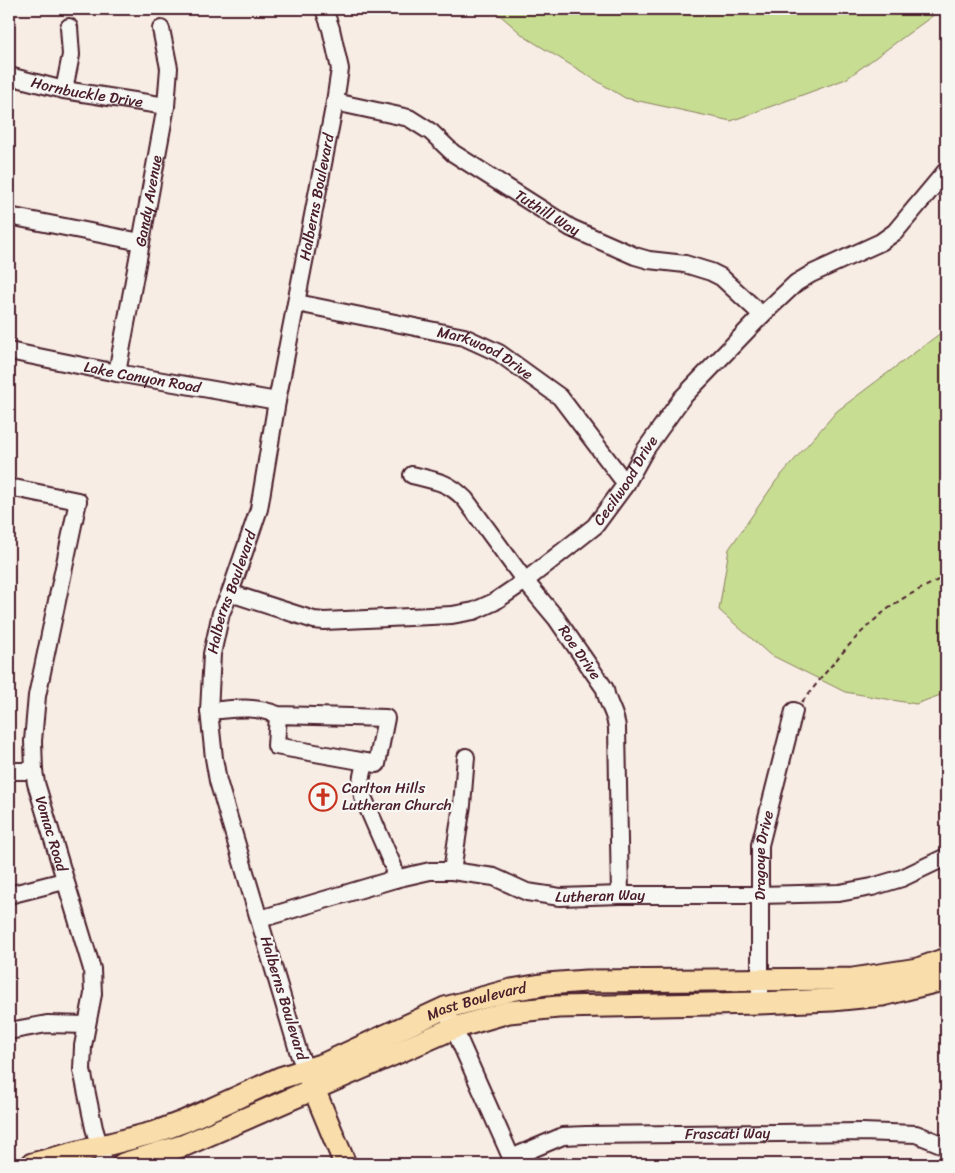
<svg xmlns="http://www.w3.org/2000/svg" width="955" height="1173" font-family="Sriracha,sans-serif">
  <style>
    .green { fill: #c7dd92; stroke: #887e5e }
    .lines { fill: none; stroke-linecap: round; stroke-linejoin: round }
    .minor-casing { stroke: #4a1f2b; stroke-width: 20 }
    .major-casing { stroke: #4a1f2b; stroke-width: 25 }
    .path { stroke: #4a1f2b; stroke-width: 2; stroke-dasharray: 5 4; stroke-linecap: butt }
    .minor { stroke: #f6f6f2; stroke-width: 16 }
    .major { stroke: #f9deab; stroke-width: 21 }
    .labels { text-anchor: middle; stroke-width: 4.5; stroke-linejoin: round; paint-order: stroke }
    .street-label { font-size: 15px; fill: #4a1f2b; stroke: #f6f6f2 }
    .poi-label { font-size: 15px; fill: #4a1f2b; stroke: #f6f6f2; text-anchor: start }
  </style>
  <rect width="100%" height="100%" fill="#f7ede4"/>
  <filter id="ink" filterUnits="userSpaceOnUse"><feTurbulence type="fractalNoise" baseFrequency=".02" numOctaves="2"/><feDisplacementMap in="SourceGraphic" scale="10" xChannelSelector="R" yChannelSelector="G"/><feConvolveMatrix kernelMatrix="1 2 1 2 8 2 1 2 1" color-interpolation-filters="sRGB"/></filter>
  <g filter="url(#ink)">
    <!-- green -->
    <path class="green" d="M493,9H942L846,79L731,121L625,98L525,37Z
      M946,329V693L916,704L845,692L769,654L719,610L729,549L776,481L837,411Z"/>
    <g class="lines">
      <!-- minor casing -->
      <g class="minor-casing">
        <g id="minor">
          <path id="s1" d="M9,76L64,90L166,106"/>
          <path d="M64,90L71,55L69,27"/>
          <path id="s2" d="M335,102L409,118L431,132L453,153L571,228L635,256L649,260L685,264L711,272L721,277L762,315"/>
          <path d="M9,216L141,242"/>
          <path id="s3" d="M297,303L464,337L499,353L560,397L626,484"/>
          <path id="s4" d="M9,351L117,373L277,401"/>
          <path id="s5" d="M117,373L166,106L169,68L161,29"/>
          <path id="s6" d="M412,475C436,481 447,481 465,499L525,581L556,618L605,689C607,704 616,713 617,728L620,895"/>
          <path id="s7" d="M9,487L78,501L37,696L33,741L34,771L36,783L92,969L93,994L83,1046L82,1070L94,1128L105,1164"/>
          <path id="s8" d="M230,593L314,620L324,621L452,615L474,611L494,602L525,581L595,526L626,484L645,450L682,398L762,315L796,283L811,274L881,242L895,232L946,171"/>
          <path d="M209,711C235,709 253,705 278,715L386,718L377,764L276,746L278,715"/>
          <path d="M365,762L361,781L363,797L393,866L395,879"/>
          <path d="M9,771H34"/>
          <path d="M452,871L462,805L466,757"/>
          <path d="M9,895L64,881"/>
          <path id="s9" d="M260,919L395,879L430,871H452L494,877L527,892L560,897L620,895H759L839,893L872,887L902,878L946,857"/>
          <path id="s10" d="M760,1003V845L794,711"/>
          <path d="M445,1008L514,1164"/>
          <path d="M9,1031L47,1024L87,1025"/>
          <path id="s11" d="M306,1069L299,1054L218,781L214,758L209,711L212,654L221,613L230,593L259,509L277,401L335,102L340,69L331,29L324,9"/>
          <path id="s12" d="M511,1158L563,1136L586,1135L862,1132L916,1134L946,1146"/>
        </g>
      </g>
      <!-- major casing -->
      <g class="major-casing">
        <g id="major">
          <path d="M309,1077L345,1164"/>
          <path id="s13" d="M32,1164L156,1132L185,1121L280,1078L324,1064L445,1008L511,990L547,984L586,981L853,979L918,969L946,959"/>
          <path d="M123,1164L185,1145L454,1028L509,1012L558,1007L760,1003L832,1000L882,995L946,979"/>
        </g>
      </g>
      <!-- path -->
      <path class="path" d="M802,702C831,666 860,627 899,601C914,591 931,585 946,575"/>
      <!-- minor -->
      <use href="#minor" class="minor"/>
      <!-- major -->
      <use href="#major" class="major"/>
    </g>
  </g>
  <!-- icons -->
  <defs>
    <g id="church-ring" transform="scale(1.4375)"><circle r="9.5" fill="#f6f6f2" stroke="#c8321e" stroke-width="1.5"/><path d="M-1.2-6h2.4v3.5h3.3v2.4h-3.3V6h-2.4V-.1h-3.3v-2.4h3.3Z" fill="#c8321e"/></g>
  </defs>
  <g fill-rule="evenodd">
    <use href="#church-ring" x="323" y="797"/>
  </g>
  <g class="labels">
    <!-- street labels -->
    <g class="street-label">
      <text dy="5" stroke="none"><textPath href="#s1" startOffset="80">Hornbuckle Drive</textPath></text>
      <text dy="5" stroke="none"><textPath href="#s11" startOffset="899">Halberns Boulevard</textPath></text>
      <text dy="5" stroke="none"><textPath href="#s5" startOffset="175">Gandy Avenue</textPath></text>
      <text dy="5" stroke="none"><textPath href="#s2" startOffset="244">Tuthill Way</textPath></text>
      <text dy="5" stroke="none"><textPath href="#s3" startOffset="196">Markwood Drive</textPath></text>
      <text dy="5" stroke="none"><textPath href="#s4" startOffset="136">Lake Canyon Road</textPath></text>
      <text dy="5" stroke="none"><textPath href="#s8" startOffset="452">Cecilwood Drive</textPath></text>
      <text dy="5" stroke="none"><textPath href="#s11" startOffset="494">Halberns Boulevard</textPath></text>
      <text dy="5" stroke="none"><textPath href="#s6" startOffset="251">Roe Drive</textPath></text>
      <text dy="5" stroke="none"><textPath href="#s7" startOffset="410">Vomac Road</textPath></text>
      <text dy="5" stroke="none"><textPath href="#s10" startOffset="148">Dragoye Drive</textPath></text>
      <text dy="5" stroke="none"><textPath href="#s9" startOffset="351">Lutheran Way</textPath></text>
      <text transform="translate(284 998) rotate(73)" y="5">Halberns Boulevard</text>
      <text dy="5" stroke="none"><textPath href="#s13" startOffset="475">Mast Boulevard</textPath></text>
      <text dy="5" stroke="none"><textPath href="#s12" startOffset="221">Frascati Way</textPath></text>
    </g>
    <!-- poi labels -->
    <g class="poi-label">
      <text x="342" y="793">Carlton Hills<tspan x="342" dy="17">Lutheran Church</tspan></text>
    </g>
  </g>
  <!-- margin -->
  <rect width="955" height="1173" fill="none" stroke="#f6f6f2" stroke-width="30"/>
  <rect x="15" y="15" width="925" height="1143" fill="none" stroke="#4a1f2b" stroke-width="2" filter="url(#ink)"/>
</svg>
